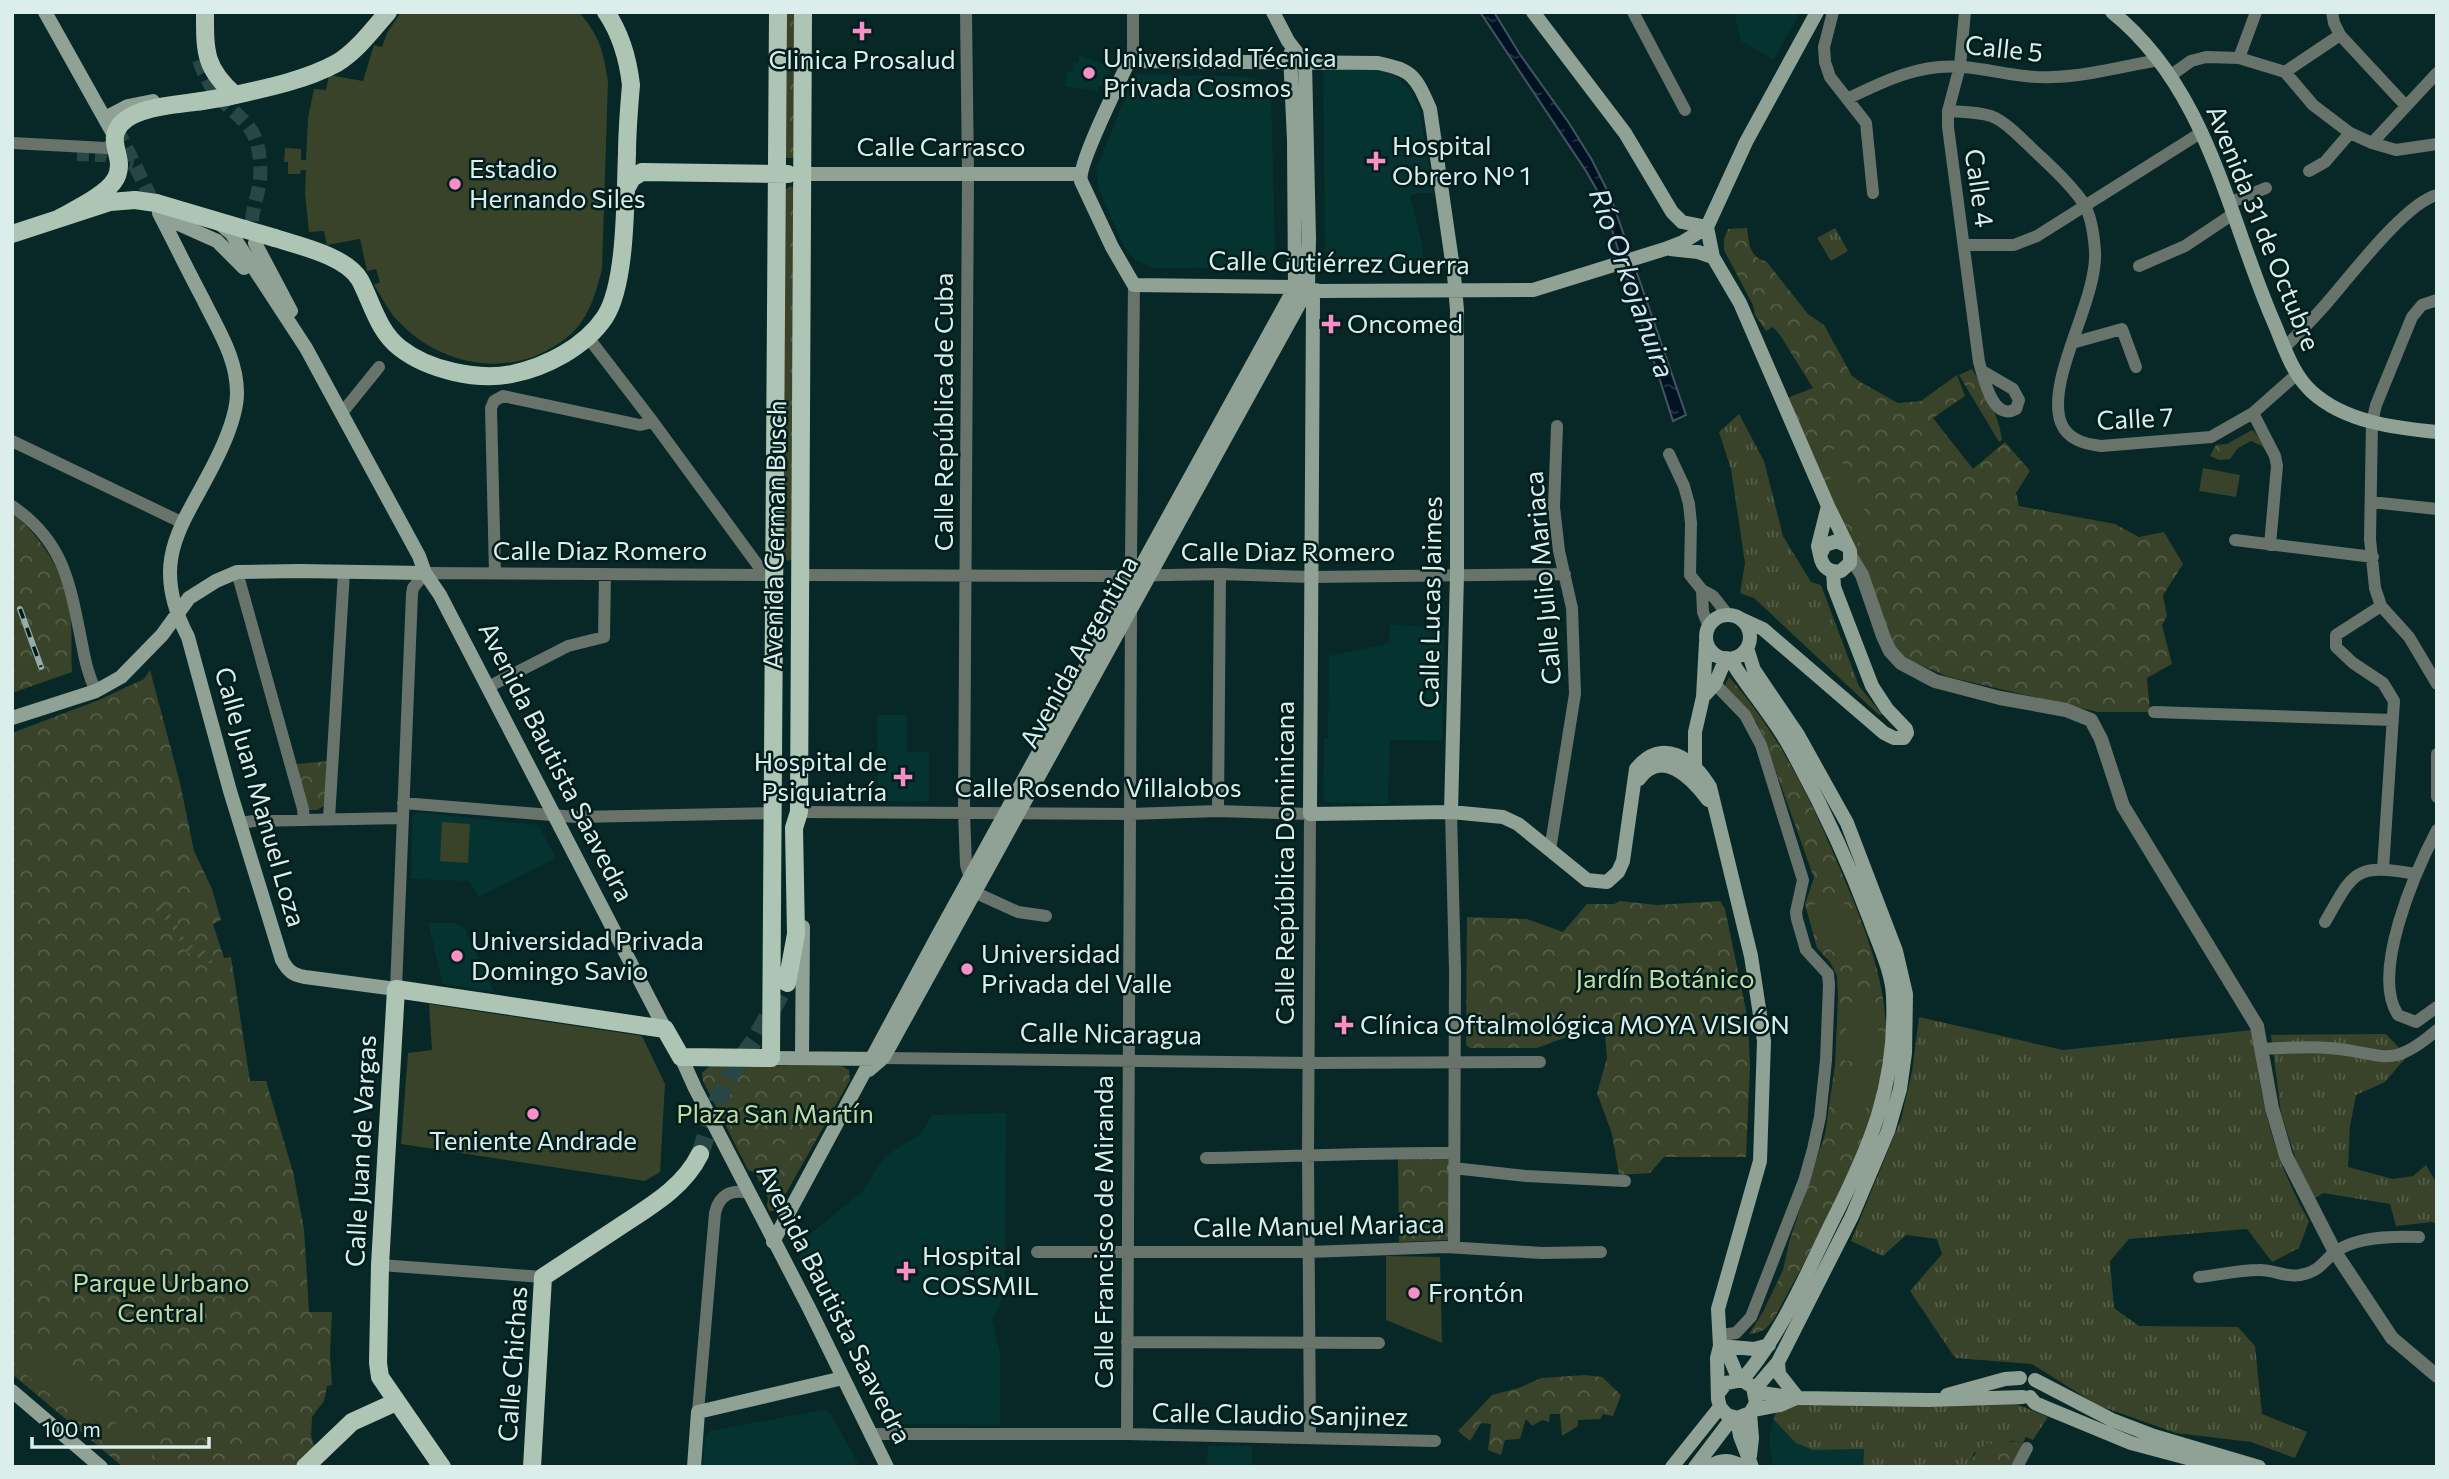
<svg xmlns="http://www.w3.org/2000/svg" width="2449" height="1479" font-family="Commissioner,sans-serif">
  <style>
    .built { fill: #043330 }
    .grass { fill: url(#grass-tufts) }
    .forest { fill: url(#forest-crowns) }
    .garden { fill: url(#garden-furrows) }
    .pitch { fill: #394329 }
    .water { fill: url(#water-ripples); stroke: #435461; stroke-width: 2 }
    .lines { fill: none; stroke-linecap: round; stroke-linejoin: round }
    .minor-tunnel { stroke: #274644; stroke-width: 12; stroke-dasharray: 12 6; stroke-linecap: butt }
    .secondary-tunnel { stroke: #274644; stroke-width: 14; stroke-dasharray: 14 7; stroke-linecap: butt }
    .primary-tunnel { stroke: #274644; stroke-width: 18; stroke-dasharray: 18 9; stroke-linecap: butt }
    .minor { stroke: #68736c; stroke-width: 12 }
    .tertiary { stroke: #68736c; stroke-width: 14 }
    .secondary { stroke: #90a196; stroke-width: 14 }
    .primary { stroke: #aec5b6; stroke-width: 18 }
    .rail-casing { stroke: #95acaa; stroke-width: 6 }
    .rail { stroke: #001e1c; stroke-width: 3.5; stroke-dasharray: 10; stroke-linecap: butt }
    .primary-bridge { stroke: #aec5b6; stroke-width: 18 }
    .poi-dot { fill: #fa8fc7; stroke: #001e1c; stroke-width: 2.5 }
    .labels { text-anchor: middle; stroke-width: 5; stroke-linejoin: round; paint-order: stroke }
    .street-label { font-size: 26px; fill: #dceeec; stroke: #001e1c }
    .poi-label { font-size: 26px; fill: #dceeec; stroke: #001e1c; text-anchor: start }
    .park-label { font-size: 26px; fill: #c5d9a3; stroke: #001e1c }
    .water-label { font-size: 28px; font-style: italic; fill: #d5e5f8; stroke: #001e1c }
  </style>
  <defs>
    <pattern id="grass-tufts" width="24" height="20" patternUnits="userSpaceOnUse" patternTransform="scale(1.75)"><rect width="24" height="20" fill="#394329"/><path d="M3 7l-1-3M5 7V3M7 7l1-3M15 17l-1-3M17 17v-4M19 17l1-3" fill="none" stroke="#555e48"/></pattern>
    <pattern id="forest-crowns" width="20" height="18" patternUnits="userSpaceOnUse" patternTransform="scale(1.75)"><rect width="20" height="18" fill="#394329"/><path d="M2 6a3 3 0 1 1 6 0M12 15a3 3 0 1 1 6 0" fill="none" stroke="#555e48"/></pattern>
    <pattern id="garden-furrows" width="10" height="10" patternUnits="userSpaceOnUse" patternTransform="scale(1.75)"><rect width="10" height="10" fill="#394329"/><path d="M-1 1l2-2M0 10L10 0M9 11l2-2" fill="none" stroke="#555e48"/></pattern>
    <pattern id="water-ripples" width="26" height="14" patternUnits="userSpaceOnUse" patternTransform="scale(1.75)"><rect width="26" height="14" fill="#021225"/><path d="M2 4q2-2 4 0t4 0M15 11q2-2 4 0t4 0" fill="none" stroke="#263545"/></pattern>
  </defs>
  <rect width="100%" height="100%" fill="#072826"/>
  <!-- built -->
  <path class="built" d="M1734,12H1800L1774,60L1741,41Z
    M1079,55L1109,66V74H1105L1104,80L1102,81V86H1098V92L1065,86L1068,71L1072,72L1073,61L1078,64Z
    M1373,67L1395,75L1411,91L1419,108L1434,193H1417L1410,197L1423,247L1422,270L1336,269L1325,249L1323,68Z
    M1135,74L1254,77L1265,83L1271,91L1275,248L1271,259L1260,267L1154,268L1136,261L1124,246L1099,190L1096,169Z
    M1390,625L1444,627L1442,741L1390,740L1388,804L1325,802L1323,797L1324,738H1328L1329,656L1389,643Z
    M877,715H907V752H929V801H878Z
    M417,812L538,825L556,858L478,897L469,881L411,879L412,817Z
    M428,923H455L465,929L494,992L443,984Z
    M1006,1113L1005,1292L992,1321L1000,1353V1425L894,1424L885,1420L795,1246L862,1192L885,1156L922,1133L932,1115Z
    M825,1409L830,1412L858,1463L852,1467H703L705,1436L711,1431Z
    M1773,1419L1796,1443L1813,1450L1864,1449L1863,1467H1773L1769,1439Z
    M1208,1446H1252V1467H1207Z"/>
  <!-- grass -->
  <path class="grass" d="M1835,228L1848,251L1831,261L1817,238Z
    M1739,414L1764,461L1783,536L1811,582L1821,585L1859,686L1882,714L1879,715L1754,598L1740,593L1745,563L1731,469L1719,432Z
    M1919,1017L2063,1050L2253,1030C2260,1102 2273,1157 2309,1221L2299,1248L2272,1262L2247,1229L2129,1239L2110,1261L2114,1308L2139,1326L2238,1327L2255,1346L2262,1414L2307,1432L2295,1458L2251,1442L2176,1433L2097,1405L2032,1364L1955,1358L1910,1291L1942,1254L1937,1239L1906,1235L1883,1256L1851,1241L1901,1119L1912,1072Z
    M2386,1034L2407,1056L2385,1082L2356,1095L2350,1126L2348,1167L2393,1179L2413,1176L2426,1165L2437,1184V1224L2432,1222L2396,1226L2390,1204L2323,1193L2315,1198L2296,1160L2281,1113L2271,1035Z
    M2014,1403L2048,1417L2033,1440L2026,1437L2023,1443L2011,1441L1974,1453L1968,1467H1863L1864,1449L1813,1450L1796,1443L1773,1419L1777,1411L1789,1405Z"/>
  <!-- forest -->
  <path class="forest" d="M784,12H796L794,158H786Z
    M790,186L794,188L792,559L788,561L782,556L784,191Z
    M1747,228C1749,242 1749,258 1766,261L1808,314L1824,325L1852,376L1862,383L1898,403L1921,401L1957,375L1965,396L1933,418L1973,469L2005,442L2030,471L2016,493L2019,506L2115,524L2139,537L2164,532L2183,564L2163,595L2167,616L2162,625L2172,664L2147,678L2150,712H2098L1949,677L1908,660L1896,649L1782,400L1813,388L1780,335L1773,327L1766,331L1755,315L1753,305L1724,250V239L1728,229Z
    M1972,369C1985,391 1999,415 2002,440L1999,442L1959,375Z
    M2252,430L2255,432L2271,458L2262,446L2251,441L2238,448L2230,459L2219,460L2210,456L2216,445L2227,444Z
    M12,512C45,541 68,578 71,622C72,639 71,656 72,672L12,693Z
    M150,670L180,783L194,851L212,889L221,920L213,924L224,958L231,957L250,1081H266L293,1172L304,1229L309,1312H332L330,1353L332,1385L327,1386L324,1401L312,1417L311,1436L322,1467H123L12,1374V733L99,700L144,679Z
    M1729,677C1777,731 1810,797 1838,864C1860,916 1885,973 1886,1031C1889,1123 1816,1238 1774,1319C1767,1329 1761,1333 1749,1334L1763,1312L1783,1270L1789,1242L1825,1134L1835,1065L1838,998L1837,976L1830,962L1817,948L1805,904L1814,878L1766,744L1757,723L1724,687Z
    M330,761L324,806L317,810H310L306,803L296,764Z
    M1620,901L1657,905L1720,901L1725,909L1748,1020L1750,1067L1746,1157H1664L1650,1173L1619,1175L1612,1134L1597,1093L1607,1058L1604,1023L1537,1048H1470L1466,1045L1467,917L1527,919L1563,932L1587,904H1614Z
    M711,1065L842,1066L849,1070L850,1080L776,1211H769L767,1206L768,1198L755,1173L748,1170L703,1081L702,1073Z
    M1448,1158L1449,1240L1399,1242L1398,1159Z
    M1585,1375L1602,1377L1621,1395L1613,1416L1603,1414L1600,1419L1578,1420V1426L1562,1436L1560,1414H1550L1549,1422L1542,1420L1532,1426L1526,1419L1520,1439L1505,1440L1501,1455L1488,1450L1491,1424L1481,1423L1470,1441L1458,1431L1492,1395L1519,1388L1541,1378Z
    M1995,1440L2023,1443L2012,1467H1968C1974,1453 1981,1445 1995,1440Z"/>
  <!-- garden -->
  <path class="garden" d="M153,902L156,904L164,903L187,943L210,953L213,965L186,952L171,926L154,908Z"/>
  <!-- pitch -->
  <path class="pitch" d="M401,12H579C600,37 603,50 608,81L602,269C597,288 592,308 580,324C571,336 559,344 546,351C497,377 435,361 398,321C388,311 382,297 374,285L380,282L376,269L367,271L360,239L327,245L324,231L309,232L305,193L306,170H301L300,174H288V162H284L285,148L301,149V160H306L308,118L314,89L326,90L329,75L363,81L374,45L382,47L387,33Z
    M1836,448L1881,546L1865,554L1820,455Z
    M2203,468L2240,475L2236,497L2199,491Z
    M442,822L470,824L468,863L440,861Z
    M1839,893L1860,940L1832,952L1811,906Z
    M429,1004L642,1036L665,1084L660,1172L645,1181L401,1144L408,1053L432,1050Z
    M1847,1009H1879L1877,1062L1845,1061Z
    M1843,1071L1872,1077L1863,1122L1834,1117Z
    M1386,1256L1440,1257L1442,1343L1386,1320Z
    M35,1347L73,1378L55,1399L18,1368Z
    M79,1384L114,1413L97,1434L62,1405Z
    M117,1422L155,1452L143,1467H133L101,1441Z"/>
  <!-- water -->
  <path class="water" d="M1480,12H1494L1519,53L1569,123L1592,160L1611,198L1686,415L1673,421L1602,199L1586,171Z"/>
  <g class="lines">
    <!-- minor-tunnel -->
    <path class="minor-tunnel" d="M77,155L104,156L133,165"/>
    <!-- secondary-tunnel -->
    <path class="secondary-tunnel" d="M199,60C203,73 211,88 220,98C233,113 251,122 257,143C260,155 261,168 260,180C257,203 248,215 254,238
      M117,129L156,208"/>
    <!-- primary-tunnel -->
    <path class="primary-tunnel" d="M700,1154L717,1102L731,1073L754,1041L787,983"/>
    <!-- minor -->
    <path class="minor" d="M966,12L968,174L964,813L966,865L970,878
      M1633,12L1685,110
      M1833,12L1824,47L1825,62L1830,77L1866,123L1873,193
      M1965,12L1960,66L1948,111V127L1979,362C1984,379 1993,422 2016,409L2019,400L2013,389L1982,371
      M2332,12L2334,23L2340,35L2405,105
      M2239,58L2256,12
      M1133,61V12
      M2285,72L2340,35
      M2170,76L2191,61L2206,57L2239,58L2285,72L2313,105L2350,133L2372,143L2396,150L2437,144
      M1849,98C1884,81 1921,63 1962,67C1992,69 2021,79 2053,77C2088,76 2124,66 2159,60
      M1948,111C1962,112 1978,112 1991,116C2009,123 2026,144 2041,157C2055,170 2073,187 2084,204C2091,216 2094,237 2095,251C2098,300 2045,380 2061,423C2068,440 2085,444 2101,446L2211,437L2253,413L2296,375
      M12,143L106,148L112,144L115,137
      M2372,143L2437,73
      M2309,171L2325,162L2350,133
      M2229,203L2266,188
      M1964,245H2014L2037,236L2202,132
      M2139,266L2185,246L2233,214
      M1134,285L1131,559L1137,575
      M2437,300L2422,305L2412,317L2376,405L2372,422L2370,539L2375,588L2381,606L2409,637L2437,684
      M587,336L653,422L765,575
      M2072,343L2122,329L2136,367
      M2285,347C2299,333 2313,319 2326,304C2349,278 2405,203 2437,195
      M2253,413L2275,456L2277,466L2270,545
      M341,414L379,367
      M12,441L183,523
      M1669,454L1684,486L1689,504L1691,523L1690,575L1702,590L1713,596L1728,615
      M2371,502L2437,509
      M12,506C65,542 70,585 82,644C85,660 88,675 96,691
      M2235,540L2373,557
      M237,572L303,809L304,820
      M495,573L491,408L494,401L503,396L640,425L653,422
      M801,575L1117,576L1220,574L1311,577L1565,574
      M1702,590L1703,612L1709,627
      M2381,606L2336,635V647L2353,663L2383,683L2394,701L2383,869
      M1715,684L1745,715L1761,745L1803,880L1796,912L1797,919L1806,950L1828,974L1829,985L1826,1060L1820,1117L1813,1149L1804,1181L1751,1317L1736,1333L1720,1335
      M488,687L568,646L604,637L605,574
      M2154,712L2393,720
      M2437,754V797
      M403,803L576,817L774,813
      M1218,811L1220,574
      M799,812L1130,814L1218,811L1310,814L1308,1157L1310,1438
      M1451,812L1455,971L1454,1247
      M329,819L344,572
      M240,823L254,821L402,818
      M2437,830C2416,870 2370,973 2398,1015L2416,1022L2437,1007
      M1550,850L1575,694L1572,608L1559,551L1554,507L1557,426
      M974,892L1018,912L1046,916
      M2325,922C2354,872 2353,863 2415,874
      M396,989L412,594L413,588L425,573L775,575
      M2262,1049C2284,1048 2307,1046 2329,1048C2384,1052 2388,1072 2437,1030
      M883,1058L1309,1063L1540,1062
      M1206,1158C1289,1157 1371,1152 1453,1153
      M1453,1168L1526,1176L1625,1181
      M1037,1252H1309L1446,1247L1542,1253L1601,1252
      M380,1265L543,1277
      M2199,1277C2219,1275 2239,1270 2258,1270C2273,1269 2286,1278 2300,1275C2321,1271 2322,1262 2335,1252C2357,1236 2394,1236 2419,1237
      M1127,1342L1379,1343
      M698,1412L715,1213C719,1195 731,1189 748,1193
      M872,1434H1127L1435,1441
      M1127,1434L1131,610
      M2017,1467L2027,1448"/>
    <!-- tertiary -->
    <path class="tertiary" d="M1851,557L1862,575L1883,636L1890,651L1901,663L1935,681L2000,698L2066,710L2091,720L2101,739L2123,806L2257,1026L2272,1108L2286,1156L2335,1252L2392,1338L2437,1376"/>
    <!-- secondary -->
    <path class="secondary" d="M45,12L115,137
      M1273,12L1288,41L1305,63L1309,238L1308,288L1313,300L1310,814L1451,812L1503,817L1518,824L1587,880L1607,882L1618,872L1623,861L1636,769C1662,736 1693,759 1710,787L1751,956L1764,1041L1760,1161L1718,1309L1720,1346L1717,1358L1718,1399L1720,1407L1727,1415L1737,1418L1750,1413L1756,1403L1753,1387L1742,1380L1726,1383L1720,1391
      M1533,12L1625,133L1672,212L1682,222L1707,227
      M2112,12C2207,88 2227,213 2272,318C2284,345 2291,373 2312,392C2345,422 2395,428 2437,432
      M105,118L128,106L153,101
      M802,174H1079
      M159,213C174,242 188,271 203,299C218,330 237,358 237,393C237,411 230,429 223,445C190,520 144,553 188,637L230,791L282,960C288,971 293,975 305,977L396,989
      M161,216L217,241L244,268
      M219,223L231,233L306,348L419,556L425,573L440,595L665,1029
      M1707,227L1713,257L1740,303L1828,506L1850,551V563L1841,571C1829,573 1822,567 1820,555L1825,545L1837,541L1847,546
      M1707,227L1746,142L1817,12
      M255,243L291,311
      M1670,249L1698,252L1713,257
      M1820,555L1818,546L1828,506
      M1706 637a22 22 0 1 1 44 0a22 22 0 1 1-44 0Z
      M1739,618L1763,629L1884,733L1894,738H1904L1907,733L1906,729L1887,709L1872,686L1834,587L1833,571
      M1747,648L1754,670L1798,735L1847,823L1896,951L1906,994L1905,1053L1900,1089L1888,1131L1852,1216L1778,1362L1754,1390
      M1730,659C1747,687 1770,713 1787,742C1819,799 1847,858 1870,920C1878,943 1892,971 1893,996C1897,1085 1870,1147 1831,1224C1805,1277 1781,1335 1742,1380
      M1703,697L1715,684L1726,658
      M12,718L96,691L121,677L162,635L189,598L216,581L237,572L299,571L425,573
      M1695,766V732L1703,697L1706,642
      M1639,779C1661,747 1692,778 1708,800
      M1451,812L1457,575V310L1454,275L1430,109C1416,77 1413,70 1378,63L1133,61L1127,65C1118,85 1077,166 1081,181L1112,247L1134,285L1295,287L1320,291L1533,290L1665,249L1683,242L1707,227
      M681,1057L695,1088L809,1308L887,1467
      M771,1058L878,1059
      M802,1058L803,927
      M869,1070L883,1058L891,1044L1308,288
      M773,1242L937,937L1295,287L1294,140L1290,54
      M1720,1346L1754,1349L1769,1345
      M1720,1346L1729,1356L1739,1380
      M1778,1362L1779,1374L1798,1398
      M2035,1380L2112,1420L2154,1436L2259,1467
      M12,1391L101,1467
      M1755,1392L1798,1398L1929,1400L2023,1397
      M1947,1395L2005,1379L2020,1378
      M2030,1397L2035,1403L2044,1407L2131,1443L2221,1467
      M1753,1410L1780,1405L1796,1398
      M1737,1418L1740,1436L1752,1467
      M1750,1456L1752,1438L1750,1413
      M694,1467L698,1412L843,1378
      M1672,1467L1720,1407
      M1695,1467L1733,1417
      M1709,1467C1722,1458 1731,1460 1744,1467"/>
    <!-- primary -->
    <path class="primary" d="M205,12C205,51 204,68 235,95
      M226,97C262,89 304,81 337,63C357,51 373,29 388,12
      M626,189L632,178L642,172L788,174
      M156,203L244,229
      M58,219C74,210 107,195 116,178C124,161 113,150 115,136C120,106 178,105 202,101
      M12,234L110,202L135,200
      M275,238C300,246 346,256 360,280C372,303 378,331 400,348C428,370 477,381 512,374C546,367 585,347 605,317C627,283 625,196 627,154C627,131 629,108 631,85C628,59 621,34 606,12
      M787,983L796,934L794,828L799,812L803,12
      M305,1467L352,1422L396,1402
      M442,1467L380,1377L378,1363L380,1265L396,989L665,1029L681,1057L771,1058L778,12
      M532,1467L543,1277C567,1261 592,1245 616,1229C647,1208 683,1189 700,1154"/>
    <!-- rail casing -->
    <g class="rail-casing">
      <path id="rail" d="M20,609L41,667"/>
    </g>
    <!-- rail -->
    <use href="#rail" class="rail"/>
    <!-- primary-bridge -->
    <path class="primary-bridge" d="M202,101L226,97
      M135,200L156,203
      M244,229L275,238"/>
  </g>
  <!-- markers -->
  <g class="poi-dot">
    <path d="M858.5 20.5h7v7h7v7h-7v7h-7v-7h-7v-7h7z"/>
    <circle cx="1089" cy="73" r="7"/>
    <path d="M1372.5 150.5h7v7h7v7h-7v7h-7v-7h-7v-7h7z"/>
    <circle cx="455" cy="184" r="7"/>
    <path d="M1327.5 313.5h7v7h7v7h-7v7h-7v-7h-7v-7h7z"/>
    <path d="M899.5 766.5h7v7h7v7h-7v7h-7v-7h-7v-7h7z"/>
    <circle cx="457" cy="956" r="7"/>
    <circle cx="967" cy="969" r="7"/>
    <path d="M1340.5 1014.5h7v7h7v7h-7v7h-7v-7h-7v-7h7z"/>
    <circle cx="533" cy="1114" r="7"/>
    <path d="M902.5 1260.5h7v7h7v7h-7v7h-7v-7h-7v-7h7z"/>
    <circle cx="1414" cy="1293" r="7"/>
  </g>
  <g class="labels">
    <!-- street labels -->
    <g class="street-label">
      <text transform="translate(2004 49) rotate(6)" y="9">Calle 5</text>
      <text x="941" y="156">Calle Carrasco</text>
      <text transform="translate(1979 188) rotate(82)" y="9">Calle 4</text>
      <text transform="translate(2263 228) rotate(68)" y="9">Avenida 31 de Octubre</text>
      <text transform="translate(1339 263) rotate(1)" y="9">Calle Gutiérrez Guerra</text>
      <text transform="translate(944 412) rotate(-90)" y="9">Calle República de Cuba</text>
      <text transform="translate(2135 419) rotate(-3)" y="9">Calle 7</text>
      <text transform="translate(775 535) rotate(-89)" y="9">Avenida German Busch</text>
      <text x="600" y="560">Calle Diaz Romero</text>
      <text x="1288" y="561">Calle Diaz Romero</text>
      <text transform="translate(1543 578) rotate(-95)" y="9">Calle Julio Mariaca</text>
      <text transform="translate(1431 602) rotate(-89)" y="9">Calle Lucas Jaimes</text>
      <text transform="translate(1079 652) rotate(-61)" y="9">Avenida Argentina</text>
      <text transform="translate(556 762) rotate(63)" y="9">Avenida Bautista Saavedra</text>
      <text x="1098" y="797">Calle Rosendo Villalobos</text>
      <text transform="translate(260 797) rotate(74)" y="9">Calle Juan Manuel Loza</text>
      <text transform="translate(1285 863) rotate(-90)" y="9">Calle República Dominicana</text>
      <text transform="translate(1111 1034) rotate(1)" y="9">Calle Nicaragua</text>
      <text transform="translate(361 1151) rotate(-87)" y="9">Calle Juan de Vargas</text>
      <text transform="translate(1319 1226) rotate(-1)" y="9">Calle Manuel Mariaca</text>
      <text transform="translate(1104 1232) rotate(-90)" y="9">Calle Francisco de Miranda</text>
      <text transform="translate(834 1304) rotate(63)" y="9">Avenida Bautista Saavedra</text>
      <text transform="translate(513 1364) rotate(-86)" y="9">Calle Chichas</text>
      <text transform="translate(1280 1415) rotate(1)" y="9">Calle Claudio Sanjinez</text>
    </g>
    <!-- poi labels -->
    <g class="poi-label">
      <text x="1103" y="67">Universidad Técnica<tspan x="1103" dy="30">Privada Cosmos</tspan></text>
      <text x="862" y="69" text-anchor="middle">Clinica Prosalud</text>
      <text x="1392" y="155">Hospital<tspan x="1392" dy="30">Obrero N° 1</tspan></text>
      <text x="469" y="178">Estadio<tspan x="469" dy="30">Hernando Siles</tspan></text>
      <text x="1347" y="333">Oncomed</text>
      <text x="887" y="771" text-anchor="end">Hospital de<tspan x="887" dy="30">Psiquiatría</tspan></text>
      <text x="471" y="950">Universidad Privada<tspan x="471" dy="30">Domingo Savio</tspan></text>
      <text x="981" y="963">Universidad<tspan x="981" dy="30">Privada del Valle</tspan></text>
      <text x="1360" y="1034">Clínica Oftalmológica MOYA VISIÓN</text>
      <text x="533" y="1150" text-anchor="middle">Teniente Andrade</text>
      <text x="922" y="1265">Hospital<tspan x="922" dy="30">COSSMIL</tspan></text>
      <text x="1428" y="1302">Frontón</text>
    </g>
    <!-- park labels -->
    <g class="park-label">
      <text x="1665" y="988">Jardín Botánico</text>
      <text x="775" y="1123">Plaza San Martín</text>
      <text x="161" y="1292">Parque Urbano<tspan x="161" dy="30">Central</tspan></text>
    </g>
    <!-- water labels -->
    <g class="water-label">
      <text transform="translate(1632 283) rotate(70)" y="10">Río Orkojahuira</text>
    </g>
  </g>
  <!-- border -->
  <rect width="2449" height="1479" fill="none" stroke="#dceeec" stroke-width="28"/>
  <!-- scale -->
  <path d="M32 1437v10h177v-10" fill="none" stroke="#dceeec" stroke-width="3.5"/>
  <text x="42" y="1437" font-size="21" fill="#dceeec" stroke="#001e1c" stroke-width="5" paint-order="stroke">100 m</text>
</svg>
